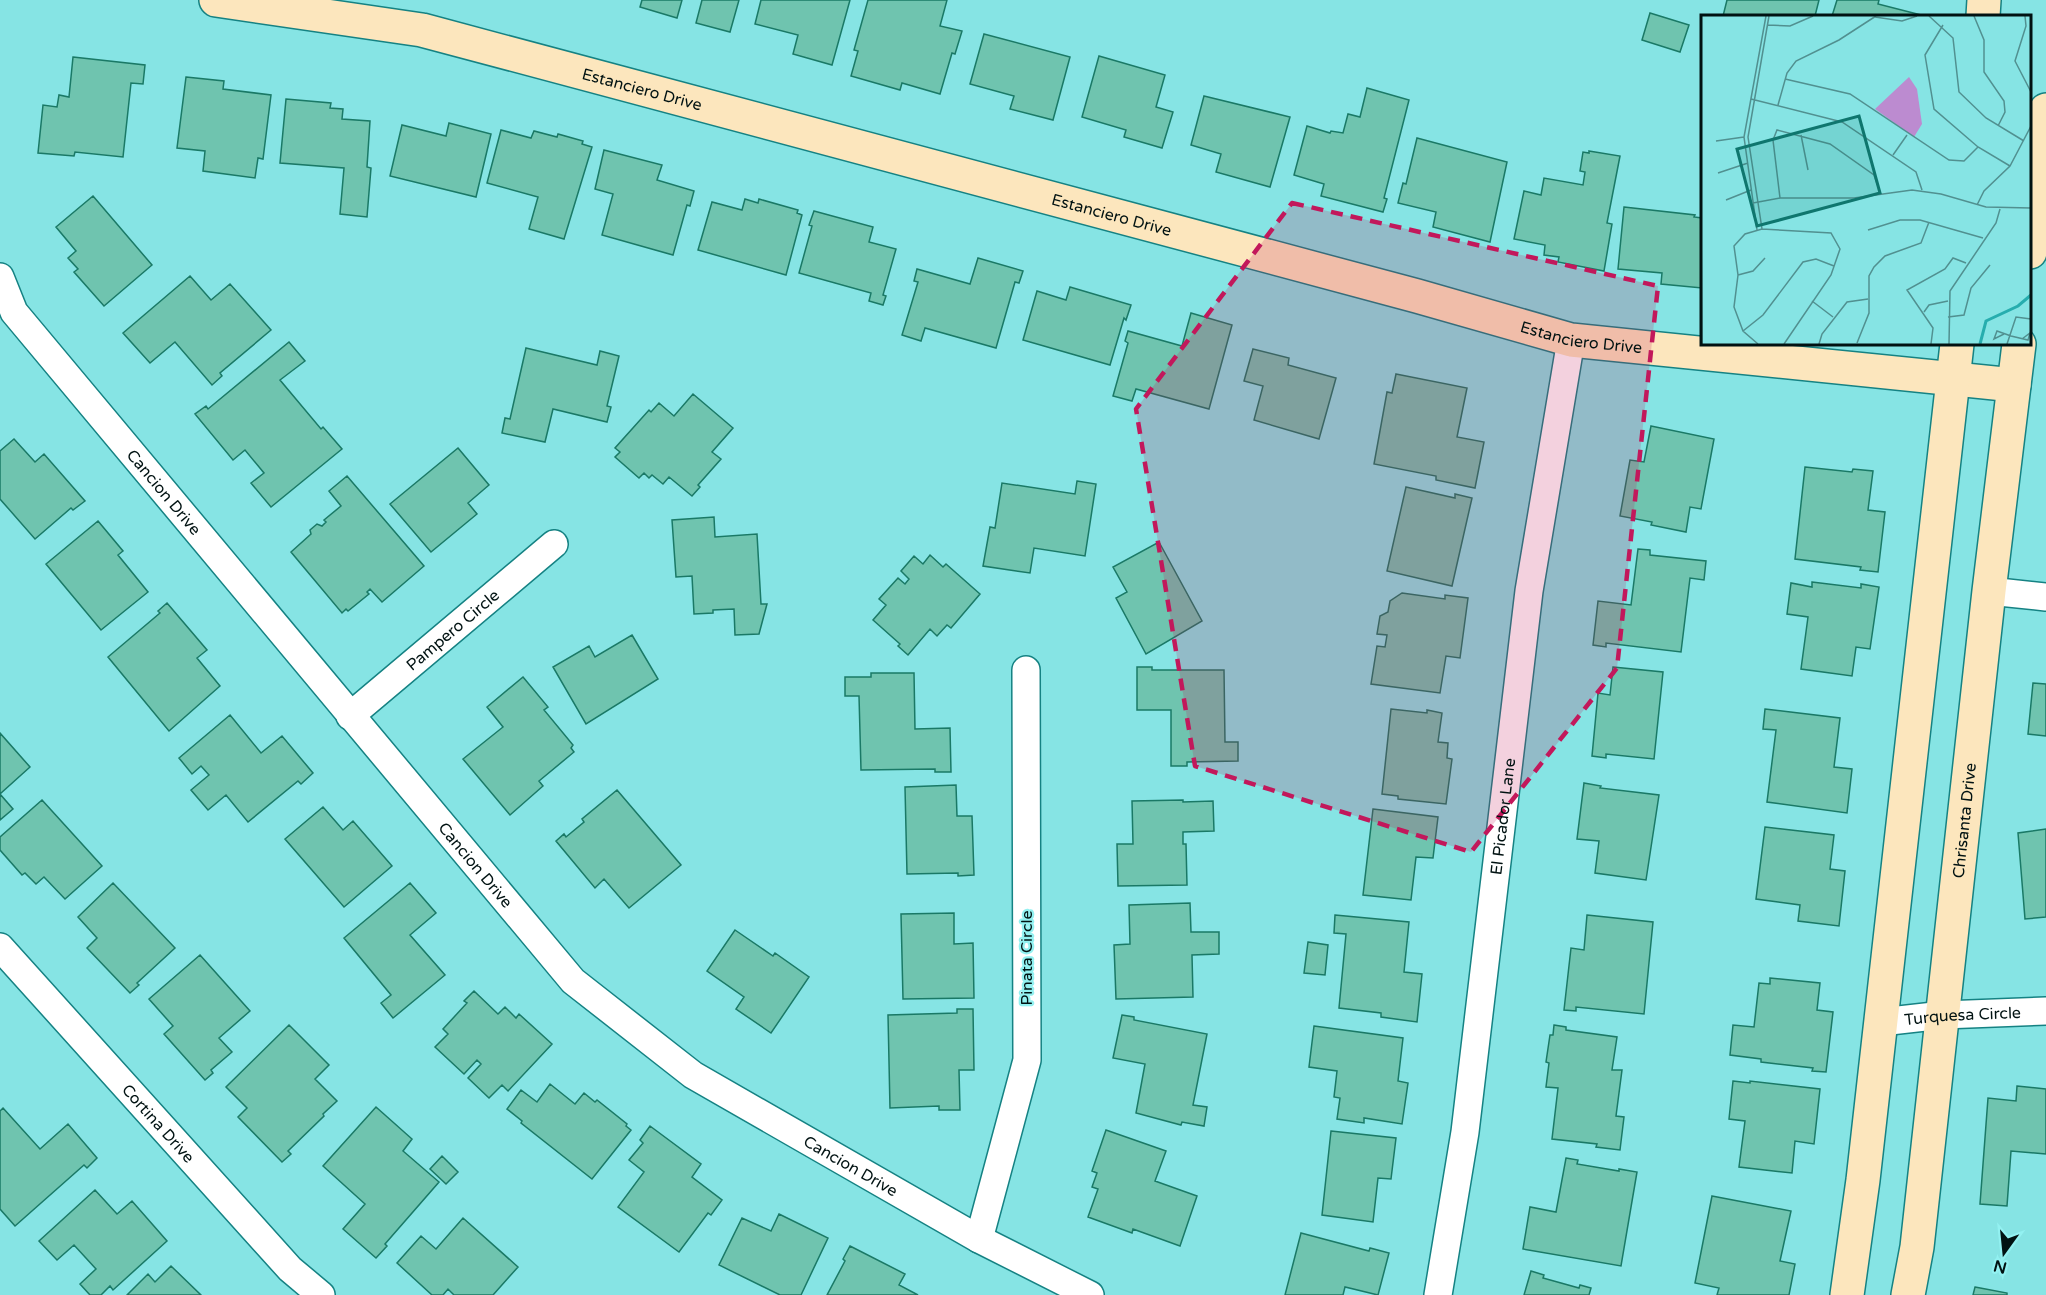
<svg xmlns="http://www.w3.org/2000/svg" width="2046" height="1295" font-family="'Varela Round',sans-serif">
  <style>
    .building { fill: #6fc4af; stroke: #1a7966; stroke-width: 1.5 }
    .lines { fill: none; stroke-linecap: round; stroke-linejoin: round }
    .street-casing { stroke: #158283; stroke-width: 30 }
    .secondary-casing { stroke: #158283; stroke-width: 36 }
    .street { stroke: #fff; stroke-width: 27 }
    .secondary { stroke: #fce6bd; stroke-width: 33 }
    .marked { fill: #c2185b; fill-opacity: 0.2; stroke: #c2185b; stroke-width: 4.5; stroke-dasharray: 12 8; stroke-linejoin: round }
    .labels { text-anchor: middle; stroke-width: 4.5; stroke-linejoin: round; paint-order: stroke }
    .street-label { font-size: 16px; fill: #011212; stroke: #93f1f1 }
    .inset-river { fill: none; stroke: #27adae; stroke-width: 3 }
    .inset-road { fill: none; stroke: #519090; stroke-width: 1.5 }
    .view { fill: #0f766e; fill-opacity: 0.15; stroke: #0f766e; stroke-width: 3 }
    .inset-edge { fill: none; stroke: #011212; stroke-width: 3 }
  </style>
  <rect width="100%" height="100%" fill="#86e4e4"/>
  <!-- building -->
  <path class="building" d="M642,0H682L677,18L640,7Z
    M702,0H739L730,32L696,23Z
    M761,0H850L832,65L793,54L798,35L755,24Z
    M868,0H947L940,26L962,31L955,54L952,53L940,94L902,83L900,90L851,76L858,51L854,50Z
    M1727,0H1819L1815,16H1723Z
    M1837,0H1879L1878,4L1925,16H1832Z
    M1650,13L1689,25L1680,52L1642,40Z
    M984,34L1070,57L1053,120L1010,109L1014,96L970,84Z
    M1099,56L1165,75L1156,107L1173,112L1162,148L1124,137L1126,130L1082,117Z
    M73,57L145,65L143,84L131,83L123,157L75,152L74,156L38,153L43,105L57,107L59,95L69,97Z
    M186,77L224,81L223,89L271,95L263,159L258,158L255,178L203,171L205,151L177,148Z
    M1367,88L1409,100L1384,198L1387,199L1383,212L1321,196L1324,184L1294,175L1307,126L1330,133L1331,131L1343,133L1348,114L1360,117Z
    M1204,96L1290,117L1270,187L1216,172L1221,154L1191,145Z
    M286,99L331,103L330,108L343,109L342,119L370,121L367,167L371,168L367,217L340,214L344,168L280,163Z
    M449,123L491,134L476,197L390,176L402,125L446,136Z
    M501,130L531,138L534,131L557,137L558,134L583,141L582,144L592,147L564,239L529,229L538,197L487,183Z
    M1417,138L1507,162L1490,242L1433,227L1436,212L1398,203L1403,183L1406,184Z
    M604,150L662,165L657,180L694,191L690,206L687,205L673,255L602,235L613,194L595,189Z
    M1589,151L1620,156L1607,223L1612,224L1604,271L1558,262L1559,257L1544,255L1545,245L1514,239L1524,191L1541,195L1544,178L1583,185L1585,172L1580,171L1583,152L1589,153Z
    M93,196L152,265L104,306L74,272L78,269L68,258L76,251L56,227Z
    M745,199L758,203L759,199L798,210L797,213L802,215L786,275L698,250L712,202L742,210Z
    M1624,207L1695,215L1694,217L1702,218V288L1661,284L1662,273L1618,269Z
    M814,211L873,227L869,242L896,249L883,295L886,296L883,305L869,301L871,293L799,273L812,226L809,225Z
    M978,258L1023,271L1019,283L1015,282L996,348L925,328L921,341L902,335L918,282L914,281L917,269L970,284Z
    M190,276L211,300L230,284L271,330L220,373L222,376L212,385L175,342L150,363L123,333Z
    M1070,287L1131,305L1126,320L1124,318L1110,365L1023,340L1037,291L1066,300Z
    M1191,313L1232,325L1209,409L1136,389L1132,401L1113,396L1128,343L1125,341L1128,331L1182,346Z
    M289,342L305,361L280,380L321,429L323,427L342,449L271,507L251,483L264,473L245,450L233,460L195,414L206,406L208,409Z
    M526,348L597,365L600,351L619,356L607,406L611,407L607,422L553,409L545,442L502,433L505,418L510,419Z
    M1253,349L1289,358L1288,365L1336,378L1319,439L1254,420L1263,386L1244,381Z
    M1396,374L1467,388L1457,437L1484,442L1475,488L1436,480V476L1374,464L1387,392L1392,393Z
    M693,394L733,428L712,452L721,459L698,485L700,487L692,496L669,477L663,484L652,475L649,478L644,473L639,478L615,457L620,452L615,448L649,410L651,412L659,403L674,416Z
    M1651,426L1714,439L1701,509L1690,507L1686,532L1651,525L1652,522L1620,516L1630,460L1644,462Z
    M14,439L35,462L44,454L85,501L73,510L71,508L35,539L0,499V451Z
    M458,448L489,485L468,503L477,514L431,552L390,504Z
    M1805,467L1852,472L1853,469L1873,471L1868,510L1885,512L1878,572L1860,570L1861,567L1795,559Z
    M347,476L424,566L382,602L370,589L367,592L369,594L348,611L346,609L342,613L291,552L311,534L310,530L317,524L322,526L326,522L324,520L341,506L329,491Z
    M1077,481L1096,484L1085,556L1034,548L1030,573L983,566L990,527L995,528L1002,483L1075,494Z
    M1406,487L1455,498V494L1472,498L1452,586L1387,571Z
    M714,517L715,537L757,534L761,604H767L759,634L735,635L734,609L713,610V613L694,614L692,576L676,577L672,520Z
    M98,521L123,551L118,555L148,592L101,630L46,564Z
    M1159,542L1202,621L1146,654L1116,598L1127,592L1113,567Z
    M1638,549L1650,550V555L1706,561L1704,580L1690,578L1681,652L1606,643V647L1593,645L1598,601L1631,605Z
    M930,555L943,567L946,564L980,594L951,628L947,625L937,636L930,629L908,655L898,646L900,644L873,620L886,605L879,599L898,578L905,584L909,579L901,571L914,556L923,564Z
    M1812,582L1861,588V584L1879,587L1870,649L1856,647L1852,676L1801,669L1808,617L1787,614L1791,583L1812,587Z
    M1402,593L1445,599V595L1468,598L1460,658L1446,656L1440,693L1371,684L1377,646L1385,647L1387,635L1377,634L1380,616L1388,612L1390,601Z
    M167,603L207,650L197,658L220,686L169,731L108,657L160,613L158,611Z
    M632,635L658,679L586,724L553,667L589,646L595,657Z
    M1137,667H1152V670H1224L1225,742H1238V761L1187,762V766H1171V710H1137Z
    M1613,667L1663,672L1654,759L1606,754V758L1592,756L1598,693L1610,695Z
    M871,673H914L915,729L950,728L951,772H935V769L861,770L859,696H845V677H871Z
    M523,677L548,707L544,710L573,745L571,748L574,752L539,781L543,786L510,815L463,759L503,727L487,707Z
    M2033,683L2046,684V736L2028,734Z
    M1391,709L1427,713V710L1442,713L1438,742L1448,743L1447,758L1452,759L1446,804L1398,799V796L1382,794Z
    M1765,709L1840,718L1834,767L1852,769L1847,813L1767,802L1776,730L1763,729Z
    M230,715L261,753L282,736L313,773L301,784L298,781L248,822L226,795L208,810L191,790L209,775L201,766L192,774L179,758Z
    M0,733L30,767L0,794L13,809L0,820Z
    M1584,783L1601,786L1600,788L1659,795L1646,880L1595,873L1599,841L1577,839Z
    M956,785L957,816H972L974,875L958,876V873L907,874L905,787Z
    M617,790L681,865L629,908L604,879L595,888L556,841L564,834L566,837L584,822L582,819Z
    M42,800L102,866L65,899L44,877L36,884L25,873L22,875L0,850V837Z
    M1183,800V802L1213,801L1214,831L1183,832V844H1186L1187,885L1118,886L1117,844H1133L1132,801Z
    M323,807L343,830L353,821L392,866L344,907L285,839Z
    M1373,809L1438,817L1433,858L1416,857L1411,900L1363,895Z
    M1765,827L1834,835L1830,869L1845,871L1839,926L1798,921L1800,905L1756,899Z
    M2046,829V917L2025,919L2018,833Z
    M113,883L175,948L137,983L139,985L130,993L87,948L97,938L78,917Z
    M410,883L436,913L410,935L445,975L393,1018L381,1003L391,995L344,938Z
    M1190,903L1191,932H1219V954L1192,955L1193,997L1116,999L1114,945L1130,944L1129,905Z
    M954,913V944L973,943L974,998L903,999L901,914Z
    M1335,915L1409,922L1404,972L1422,974L1417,1022L1381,1017V1013L1339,1008L1346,934L1334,933Z
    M1587,915L1653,922L1644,1014L1576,1007V1011L1564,1010L1571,948L1584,950Z
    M735,930L773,956L775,953L809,977L771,1033L736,1009L744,997L707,971Z
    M1308,942L1328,945L1325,975L1304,973Z
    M200,955L250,1011L219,1038L232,1052L211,1070L213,1073L205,1080L164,1034L173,1026L149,999Z
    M1770,978L1820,983L1817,1010L1833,1012L1826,1072L1812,1071L1813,1068L1761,1062V1059L1730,1055L1733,1025L1754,1027L1759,983L1770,984Z
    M474,991L498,1014L505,1007L516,1018L519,1014L552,1044L508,1091L502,1085L489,1098L468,1078L481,1064L477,1060L464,1074L435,1047L448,1034L443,1029L467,1003L464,1001Z
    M957,1009H973L974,1070H959L960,1110H939V1106L890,1108L888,1015L957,1013Z
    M1122,1015L1134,1017V1020L1207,1034L1193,1105L1207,1107L1204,1126L1182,1122L1181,1125L1136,1113L1145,1064L1113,1058Z
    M289,1025L329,1065L315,1079L337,1101L323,1114L324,1116L288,1151L291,1154L282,1162L238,1117L247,1108L226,1087Z
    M1554,1025L1566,1027V1030L1617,1037L1612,1070H1622L1616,1116L1624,1117L1620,1150L1596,1147L1597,1144L1552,1139L1558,1088L1546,1087L1549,1063L1546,1062L1550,1035H1553Z
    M1314,1026L1403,1038L1398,1081L1408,1083L1402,1124L1364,1118V1123L1337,1119L1340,1098L1334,1097L1337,1071L1309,1067Z
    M1733,1081L1750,1083V1081L1820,1089L1814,1144L1795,1141L1792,1173L1739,1167L1745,1121L1729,1119Z
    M550,1084L575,1104L584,1093L595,1102L597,1100L627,1124L626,1126L631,1130L592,1179L521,1123L522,1121L507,1109L521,1090L537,1102Z
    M2017,1086L2046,1089V1154L2011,1151L2007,1206L1980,1204L1988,1098L2016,1101Z
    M376,1107L412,1139L403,1151L439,1182L385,1244L387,1246L376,1258L343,1229L365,1204L323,1166Z
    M3,1108L40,1149L68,1124L97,1158L87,1168L84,1165L15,1226L0,1209V1111Z
    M650,1126L701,1164L692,1177L722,1200L711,1215L708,1213L679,1252L618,1207L644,1172L629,1160L643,1143L640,1140Z
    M1106,1130L1166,1151L1155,1181L1197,1196L1180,1246L1133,1229L1132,1233L1088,1217L1098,1189L1092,1187L1097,1173L1092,1171Z
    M1331,1131L1396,1138L1391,1179L1378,1178L1373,1222L1322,1215Z
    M442,1156L458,1172L446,1184L430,1169Z
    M1566,1158L1578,1160L1577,1164L1619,1171V1169L1637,1172L1621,1266L1523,1249L1530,1207L1556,1212Z
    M95,1190L117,1214L132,1201L167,1241L113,1290L110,1286L101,1295H90L80,1284L96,1269L74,1245L57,1260L39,1241Z
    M1712,1196L1791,1211L1780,1261L1795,1264L1789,1295H1717L1719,1288L1695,1283Z
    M779,1214L828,1238L801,1295H780L719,1265L742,1218L771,1231Z
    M463,1218L518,1267L493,1295H454L448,1289L443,1295H432L397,1263L421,1236L436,1249Z
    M1301,1233L1369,1251L1370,1248L1389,1253L1378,1295L1345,1287L1343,1295H1285Z
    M850,1246L905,1274L899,1285L918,1295H827L845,1261L843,1259Z
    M171,1266L201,1295H127L148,1274L155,1282Z
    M1531,1271L1544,1275L1543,1278L1579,1288L1580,1285L1591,1288L1589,1295H1524Z
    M1975,1287L2007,1293V1295H1973Z"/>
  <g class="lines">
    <!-- street casing -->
    <g class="street-casing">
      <g id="street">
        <path id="s1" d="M0,277L14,312L573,981L693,1075L979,1239L1090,1295"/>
        <path d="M1989,591L2046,597"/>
        <path id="s2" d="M350,716L554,544"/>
        <path id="s3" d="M0,947L290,1269L321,1295"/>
        <path id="s4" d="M1881,1022L1943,1015L2046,1011"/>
        <path d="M979,1239L1027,1060L1026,670"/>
        <path id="s5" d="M1438,1295L1465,1132L1529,591L1571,340"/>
      </g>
    </g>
    <!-- secondary casing -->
    <g class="secondary-casing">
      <g id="secondary">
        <path id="s6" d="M216,0L422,30L1417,296L1571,340L2014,385"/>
        <path d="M1983,16L1984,0"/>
        <path d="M2030,252L2046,110"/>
        <path d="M1847,1295L1863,1180L1957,344"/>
        <path id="s7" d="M1908,1295L1917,1247L1989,591L2019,344"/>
      </g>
    </g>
    <!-- street -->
    <use href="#street" class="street"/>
    <!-- secondary -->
    <use href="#secondary" class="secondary"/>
  </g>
  <!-- marked area -->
  <path class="marked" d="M1292,203L1658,286L1617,668L1471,852L1195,766L1136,409Z"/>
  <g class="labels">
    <!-- street labels -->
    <g class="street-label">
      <text dy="6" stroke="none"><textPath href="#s6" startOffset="436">Estanciero Drive</textPath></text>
      <text dy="6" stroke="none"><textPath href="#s6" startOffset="922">Estanciero Drive</textPath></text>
      <text dy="6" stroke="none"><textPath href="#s6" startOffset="1408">Estanciero Drive</textPath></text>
      <text dy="6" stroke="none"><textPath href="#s1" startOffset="272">Cancion Drive</textPath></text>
      <text dy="6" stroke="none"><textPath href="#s2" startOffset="134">Pampero Circle</textPath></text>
      <text dy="6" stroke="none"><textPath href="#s5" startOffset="483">El Picador Lane</textPath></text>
      <text dy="6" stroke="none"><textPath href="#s7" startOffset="478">Chrisanta Drive</textPath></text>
      <text dy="6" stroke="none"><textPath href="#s1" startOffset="758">Cancion Drive</textPath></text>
      <text transform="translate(1026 958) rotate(-90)" y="6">Pinata Circle</text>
      <text dy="6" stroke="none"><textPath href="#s4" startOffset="82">Turquesa Circle</textPath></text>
      <text dy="6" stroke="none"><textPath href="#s3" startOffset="237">Cortina Drive</textPath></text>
      <text dy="6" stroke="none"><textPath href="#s1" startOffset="1244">Cancion Drive</textPath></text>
    </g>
  </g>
  <!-- overview -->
  <g transform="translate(1701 15)">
    <rect width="330" height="330" fill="#86e4e4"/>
    <path d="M208,62L216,74L221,109L213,122L174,94Z" fill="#bc8bd0"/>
    <path class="inset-river" d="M279,329L285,306L317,291L330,280"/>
    <path class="inset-road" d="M228,1L252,23L258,77L285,103L323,126M273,1L283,25V57L303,86L304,97L297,111M324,1L325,11L314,46L330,77M174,2L201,6L216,1M66,10L89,11L112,1M242,10L224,40L233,94L277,132L309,151M84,64L149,79L248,145L263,146L277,132M50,84L141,107L215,157L221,175M77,90L86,58L95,46L138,25L175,1M100,120L107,155M15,126L43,122M192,140L206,120M17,158L47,148M79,183L72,125L76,115L129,129L173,160L180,180M25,185L50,175M52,188L79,183H153L211,175L240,179L285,192L330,193M276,190L283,176L309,151L330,111M0,203L1,329M61,214L47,122L68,1M56,215L43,122L65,1M167,215L199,205H219L282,223M37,260L52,256L64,243M111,286L132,302M223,297L228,290L247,286M247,302L263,300L270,273L289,250M42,316L62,300L102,247L115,244L133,251M303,319L293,324L296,316L310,321L327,325L329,318L321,324M156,328L168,298V261L173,252L184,241L220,228L228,207M57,329L42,316L33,292L37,260L33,231L44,219L61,214L130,218L139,234L130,260L83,329M118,329L121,319L146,287L167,284M230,329L232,313L206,275L244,254L252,243L265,248M248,329L249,276L295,208L299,194M306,329L315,302L330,304"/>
    <path class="view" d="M158,101L179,178L56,211L36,134Z"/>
    <rect width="330" height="330" class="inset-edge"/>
  </g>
  <!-- north arrow -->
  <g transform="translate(2004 1253) rotate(195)" stroke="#93f1f1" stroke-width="4.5" paint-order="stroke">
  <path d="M0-4.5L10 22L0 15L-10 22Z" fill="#011212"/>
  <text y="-9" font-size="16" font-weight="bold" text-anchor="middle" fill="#011212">N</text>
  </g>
</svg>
